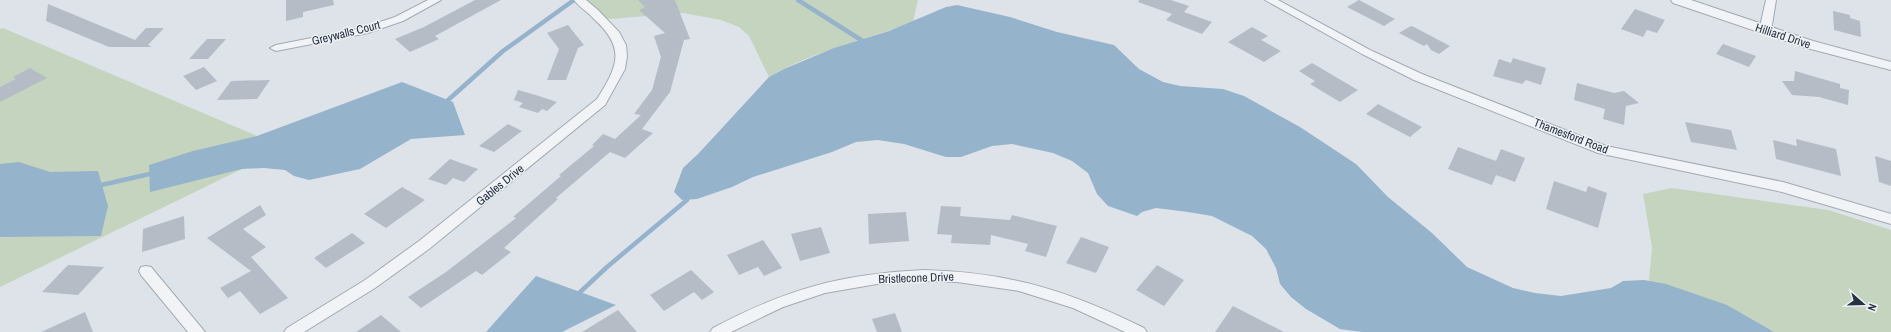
<svg xmlns="http://www.w3.org/2000/svg" width="1891" height="332" font-family="'Archivo Narrow',sans-serif">
  <style>
    .green { fill: #c5d4be }
    .water { fill: #96b3cc }
    .lines { fill: none; stroke-linecap: round; stroke-linejoin: round }
    .stream { stroke: #96b3cc; stroke-width: 4.5 }
    .building { fill: #b5bcc6 }
    .minor-casing { stroke: #a3aab3; stroke-width: 2 }
    .tertiary-casing { stroke: #a3aab3; stroke-width: 2 }
    .minor { fill: #f1f3f7; fill-rule: evenodd }
    .tertiary { fill: #f1f3f7; fill-rule: evenodd }
    .labels { text-anchor: middle; stroke-width: 3; stroke-linejoin: round; paint-order: stroke }
    .street-label { font-size: 12px; fill: #263141; stroke: #eef2f6 }
  </style>
  <rect width="100%" height="100%" fill="#dee3e9"/>
  <!-- green -->
  <path class="green" d="M576,0H918L913,22C865,40 813,51 769,77L749,36L739,27L721,20L683,13L611,19L591,16Z
    M3,28L257,136L242,169L0,287V29Z
    M1672,188L1828,210L1891,230V332H1653L1646,315L1652,247L1643,194Z"/>
  <!-- water -->
  <path class="water" d="M957,5L1010,17L1057,32L1114,45L1139,69L1163,82L1180,86L1223,89L1244,96L1300,127L1356,164L1388,197L1432,233L1467,267L1513,288L1535,293L1561,296L1611,288L1623,281L1644,280L1666,284L1727,305L1774,332H1362L1340,329L1306,309L1291,297L1280,284L1276,268L1266,249L1252,236L1212,216L1188,212L1156,208L1142,212L1137,216L1108,206L1097,194L1088,173L1072,161L1053,153L1012,144L992,146L961,157H946L904,144L878,140L856,142L832,152L753,177L732,187L697,199L682,200L674,192L683,168L699,153L769,77L784,69L834,48L889,31L946,7Z
    M402,82L453,102L465,135L411,139L360,169L309,180L294,176L285,170L264,168L242,169L150,192L149,165L193,151L257,136Z
    M19,162L50,172L98,171L108,206L101,236L0,237V164Z
    M536,276L616,305L562,332H486Z"/>
  <g class="lines">
    <!-- stream -->
    <path class="stream" d="M798,0L866,43
      M441,102L447,101L503,51L574,0
      M97,186L154,173
      M577,295L607,267L687,200L689,195"/>
  </g>
  <!-- building -->
  <path class="building" d="M286,0H333L334,5L303,12V17L286,21Z
    M475,0H501L435,36L439,39L410,52L395,39L424,27Z
    M638,0H675L690,39L684,40L670,92L642,129L653,133L625,158L610,152L556,198L558,199L504,248L511,252L482,275L476,271L421,308L408,297L446,272L516,218L513,217L561,176L559,175L594,146L592,145L603,134L615,139L641,115L634,114L652,90L661,57L654,36L665,33L639,10L645,7Z
    M1139,0H1171L1189,6L1184,12L1212,22L1202,34L1166,20L1172,14L1138,2Z
    M1359,0L1395,19L1384,26L1347,7Z
    M48,4L135,40L146,28H164L148,45L152,47H109L46,21Z
    M1635,9L1665,20L1657,33L1647,30L1643,37L1621,29Z
    M1833,11L1850,15V18L1860,21L1861,37L1834,30Z
    M568,25L584,45L578,48L566,80H547L559,49L547,33Z
    M1411,26L1414,27L1450,46L1439,54L1431,50L1427,44L1424,46L1399,33Z
    M1252,27L1268,36L1261,40L1281,51L1264,62L1228,42Z
    M207,39H226L208,59H189Z
    M1723,44L1756,56L1749,67L1716,54Z
    M1513,58L1546,68L1541,85L1526,80L1522,84L1493,76L1499,59L1511,63Z
    M1312,63L1358,90L1340,102L1310,84L1315,81L1299,71Z
    M204,67L217,81L196,90L183,76Z
    M30,68L47,78L0,102V87L16,79L13,77Z
    M1795,71L1840,84V88L1849,90L1848,105L1819,97L1792,95L1782,81H1794Z
    M270,80L257,99L217,100L231,81Z
    M1577,83L1614,93L1624,91L1639,103L1626,106L1624,125L1603,119L1605,109L1574,100Z
    M518,90L539,96L557,102L547,111L542,109L538,113L519,107L523,103L514,100Z
    M1378,104L1422,127L1410,137L1366,114Z
    M1685,122L1731,130L1737,150L1691,142Z
    M508,124L522,131L494,152L479,146Z
    M1796,139L1836,149L1841,176L1776,159L1773,140L1797,146Z
    M1458,147L1496,161L1501,149L1525,158L1515,182L1496,175L1492,185L1448,169Z
    M1875,156L1891,161V186L1879,182Z
    M450,159L478,169L464,182L453,178L446,185L428,179Z
    M1554,181L1586,192L1588,186L1607,193L1598,228L1546,209Z
    M402,187L425,200L386,228L364,214Z
    M260,205L266,215L243,229L266,247L251,257L288,298L260,314L240,291L228,298L220,288L251,271L207,238Z
    M941,206L961,207L960,216L1010,220L1012,215L1057,226L1046,257L1025,251L1028,244L991,235L990,245L951,243L952,235L937,234Z
    M906,212L909,241L869,244L868,214Z
    M184,216L185,239L142,252L143,229Z
    M821,227L830,253L800,261L791,234Z
    M352,233L365,243L326,268L314,258Z
    M1081,237L1109,247L1096,273L1066,263Z
    M763,240L782,268L764,276L758,267L739,275L727,255Z
    M68,265L104,267L78,295L42,292Z
    M1157,265L1184,280L1164,306L1136,290Z
    M691,270L714,292L702,300L694,292L664,311L650,295Z
    M1233,306L1284,332H1215Z
    M618,310L637,332H582Z
    M85,312L93,332H41Z
    M895,313L902,332H877L872,319Z
    M381,315L401,332H356Z"/>
  <g class="lines">
    <!-- minor casing -->
    <g class="minor-casing">
      <path id="minor" d="M428,0H441L403,21L368,33L276,51L270,48L276,45L362,28L395,17Z
        M574,0H586L598,10L619,32L626,45L627,56L625,69L605,105L429,249L375,288L304,332H284L287,328L365,280L419,241L597,99C618,66 626,48 594,19C588,12 579,7 574,0Z
        M1265,0H1278L1370,50L1422,74L1606,146L1783,182L1891,214V224L1782,192L1598,153L1414,80L1362,54Z
        M1766,0H1776L1771,31L1765,34L1759,31Z
        M146,266L151,267L205,332H188L141,275L139,271L141,267Z
        M924,270C1008,272 1070,291 1144,328L1147,332H1125L1073,308L1019,291L957,282L924,281L877,284L825,293L783,307L731,332H710L713,328C787,289 840,274 924,270Z"/>
    </g>
    <!-- tertiary casing -->
    <g class="tertiary-casing">
      <path id="tertiary" d="M1671,0H1691L1813,41L1891,62V70L1803,47L1673,3Z"/>
    </g>
    <!-- minor -->
    <use href="#minor" class="minor"/>
    <!-- tertiary -->
    <use href="#tertiary" class="tertiary"/>
  </g>
  <g class="labels">
    <!-- street labels -->
    <g class="street-label">
      <text transform="translate(346 33) rotate(-14)" y="4">Greywalls Court</text>
      <text transform="translate(1783 36) rotate(18)" y="4">Hilliard Drive</text>
      <text transform="translate(1571 136) rotate(21)" y="4">Thamesford Road</text>
      <text transform="translate(500 185) rotate(-39)" y="4">Gables Drive</text>
      <text transform="translate(916 278) rotate(-2)" y="4">Bristlecone Drive</text>
    </g>
  </g>
  <!-- north arrow -->
  <g transform="translate(1863 304) rotate(110)" stroke="#eef2f6" stroke-width="3" paint-order="stroke">
  <path d="M0-3L7 15L0 10L-7 15Z" fill="#263141"/>
  <text y="-6" font-size="11" font-weight="bold" text-anchor="middle" fill="#263141">N</text>
  </g>
</svg>
